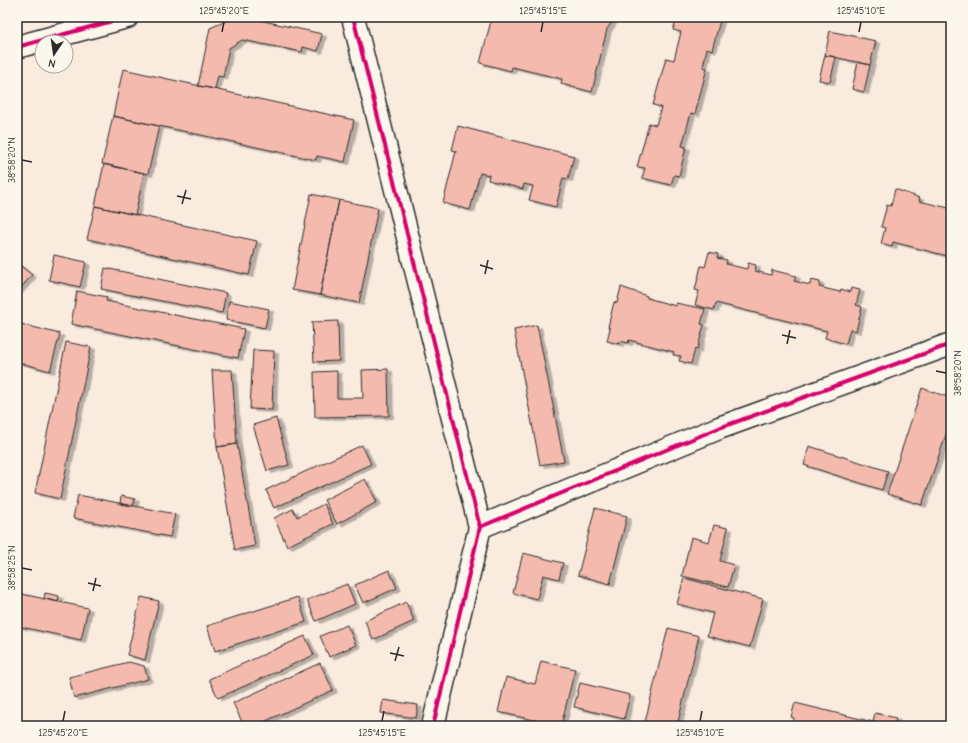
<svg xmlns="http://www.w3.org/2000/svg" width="968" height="743" font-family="'Comic Neue',sans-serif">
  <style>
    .building { fill: #f4baad; stroke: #2b2b2b; filter: url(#shadow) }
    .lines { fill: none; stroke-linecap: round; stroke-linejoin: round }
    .minor-casing { stroke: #2b2b2b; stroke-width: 25 }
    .minor { stroke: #fbf7ec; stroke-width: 22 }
    .cycleway-casing { stroke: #fbf7ec; stroke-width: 6 }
    .cycleway { stroke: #d6006c; stroke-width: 4 }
    .ticks { fill: none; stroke: #2b2b2b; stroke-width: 1.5 }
    .neatline { fill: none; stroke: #2b2b2b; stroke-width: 1.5 }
    .ticks-label { font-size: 10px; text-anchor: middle; fill: #2b2b2b }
  </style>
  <defs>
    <filter id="shadow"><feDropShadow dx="4.5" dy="2.5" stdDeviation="0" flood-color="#0004"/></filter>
  </defs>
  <rect width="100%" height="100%" fill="#faebdf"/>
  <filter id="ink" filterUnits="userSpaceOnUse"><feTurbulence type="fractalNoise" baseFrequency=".025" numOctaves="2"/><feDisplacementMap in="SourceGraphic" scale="8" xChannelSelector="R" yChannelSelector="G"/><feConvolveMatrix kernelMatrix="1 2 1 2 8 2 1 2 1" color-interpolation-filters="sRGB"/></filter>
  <g filter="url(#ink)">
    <!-- building -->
    <path class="building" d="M235,17H246L322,34L318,51L303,47L302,52L242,40L229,48L223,77L218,76L215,89L198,86L210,28Z
      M492,17H610L612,22L607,29L592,92L561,84L562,79L512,67L511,71L480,63Z
      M677,17H721L712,50L707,48L703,67L707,68L695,114L691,113L682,146L686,147L679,176L674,175L671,185L642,178L645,168L637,167L649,123L656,125L661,107L653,105L666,58L674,60L681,32L673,30Z
      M830,31L876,41L870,65L825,55Z
      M825,55L836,57L830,82L819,80Z
      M858,62L870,65L864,92L852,89Z
      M123,69L354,120L345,162L317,156L316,160L113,116Z
      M113,116L159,126L148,174L102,164Z
      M458,126L574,156L568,179L563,178L556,207L529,200L533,186L524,184L523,189L488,180L489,175L480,173L470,210L443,203L456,151L452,150Z
      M104,164L144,173L135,215L95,206Z
      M895,189L920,198L919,201L949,208L951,205V257L893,242L892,247L881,244L885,228L881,227L887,205L891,206Z
      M311,194L339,200L320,295L292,290Z
      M339,200L378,208L359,303L320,295Z
      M95,206L257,241L249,275L87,239Z
      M709,252L718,254L717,258L727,260L726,264L747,269L748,263L756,265L755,271L771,275L772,270L796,276L794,281L810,285L811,280L820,282L819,287L840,292L841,289L850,292L851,288L860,290L856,305L862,307L856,331L850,329L846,344L825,338L827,331L716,303L714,310L695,305L699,291L695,290L701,266L705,267Z
      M54,255L86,262L80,287L49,280Z
      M17,263L32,275L18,291L17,290Z
      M105,268L226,293L222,313L101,289Z
      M621,287L647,296V298L676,306V303L705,309L701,324L704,325L697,350L695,349L691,364L679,361L681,356L673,355L674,352L629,340L628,343L620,341L619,344L607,341L610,328L608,327L614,302L617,303Z
      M77,291L107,297L106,301L244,329L238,358L71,324Z
      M229,301L269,309L265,328L226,320Z
      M338,321L339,361L314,362L312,322Z
      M17,323L60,334L50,371L17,362Z
      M537,325L564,461L540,465L514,330Z
      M66,342L91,347L60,499L35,493Z
      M253,350L274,351L272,410L250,409Z
      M388,369L389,416L315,417L314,372L337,371V398H363L362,370Z
      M212,370H232L237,444L217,447Z
      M922,388L951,398V420L922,505L887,494Z
      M276,418L289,465L267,471L253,425Z
      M237,444L255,546L235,550L217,447Z
      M362,445L371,464L274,508L266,490Z
      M809,446L888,471L882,490L804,465Z
      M365,479L377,502L337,524L324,500Z
      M78,495L175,514L170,537L73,518Z
      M121,496L135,499L133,506L120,504Z
      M324,504L333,524L287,546L274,518L293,509L297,517Z
      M595,508L627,516L610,584L578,575Z
      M714,525L728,528L720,561L734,565L728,587L682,576L691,537L709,542Z
      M523,553L563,563L559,579L543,575L537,599L513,593Z
      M389,570L397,588L363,603L355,585Z
      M684,578L763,599L750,647L707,636L713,613L677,604Z
      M347,584L355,604L316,621L307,600Z
      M17,593L88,608L81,640L17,626Z
      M45,593L59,596L58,602L44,599Z
      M141,597L159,601L145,660L127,655Z
      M298,597L306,622L215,651L207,626Z
      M406,602L414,621L373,640L365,621Z
      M347,625L356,645L329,657L320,636Z
      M668,628L699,636L677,726H644Z
      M305,636L314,655L218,698L209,679Z
      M541,661L575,669L561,726L498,712L506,677L535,684Z
      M129,662L144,666L148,679L74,698L69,677Z
      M320,663L333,690L255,726H244L233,703Z
      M580,683L630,695L624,719L574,707Z
      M383,700L418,705L416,718L381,713Z
      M795,703L873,722L888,726H793L794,718L791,717Z
      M875,713L896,718L894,726L873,722Z"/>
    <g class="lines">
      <!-- minor casing -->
      <g class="minor-casing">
        <path id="minor" d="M353,17L480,527L433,726
          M17,47L127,17
          M480,527L719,428L951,344"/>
      </g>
      <!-- minor -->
      <use href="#minor" class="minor"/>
      <!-- cycleway casing -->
      <g class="cycleway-casing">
        <path id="cycleway" d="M353,17L480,527L433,726
          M17,47L127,17
          M480,527L719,428L951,344"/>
      </g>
      <!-- cycleway -->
      <use href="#cycleway" class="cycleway"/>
    </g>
  </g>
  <!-- ticks -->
  <path class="ticks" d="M222,32L224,22M541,32L543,22M859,32L861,22M22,160L32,162M177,196L191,199M182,204L186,190M480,265L493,269M485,274L488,260M782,335L796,338M787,344L790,330M936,371L946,373M22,568L32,570M88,583L101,586M93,591L96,578M390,653L404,656M395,661L399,647M63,721L65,711M382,721L384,711M700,721L702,711"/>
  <!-- margin -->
  <rect width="968" height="743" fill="none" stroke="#fbf7ec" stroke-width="44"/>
  <!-- north arrow -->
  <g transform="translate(54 54) rotate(193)"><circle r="19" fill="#fbf7ec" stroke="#a8a59f"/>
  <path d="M0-3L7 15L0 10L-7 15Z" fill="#2b2b2b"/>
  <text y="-6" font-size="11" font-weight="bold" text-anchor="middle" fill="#2b2b2b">N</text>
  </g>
  <rect x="22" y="22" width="924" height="699" class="neatline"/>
  <g class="ticks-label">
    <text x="224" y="14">125°45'20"E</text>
    <text x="543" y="14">125°45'15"E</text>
    <text x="861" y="14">125°45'10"E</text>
    <text transform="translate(11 160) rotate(-90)" y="4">38°58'20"N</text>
    <text transform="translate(957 373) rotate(-90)" y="4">38°58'20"N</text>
    <text transform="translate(11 568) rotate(-90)" y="4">38°58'25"N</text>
    <text x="63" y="736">125°45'20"E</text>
    <text x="382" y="736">125°45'15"E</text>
    <text x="700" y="736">125°45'10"E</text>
  </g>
</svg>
